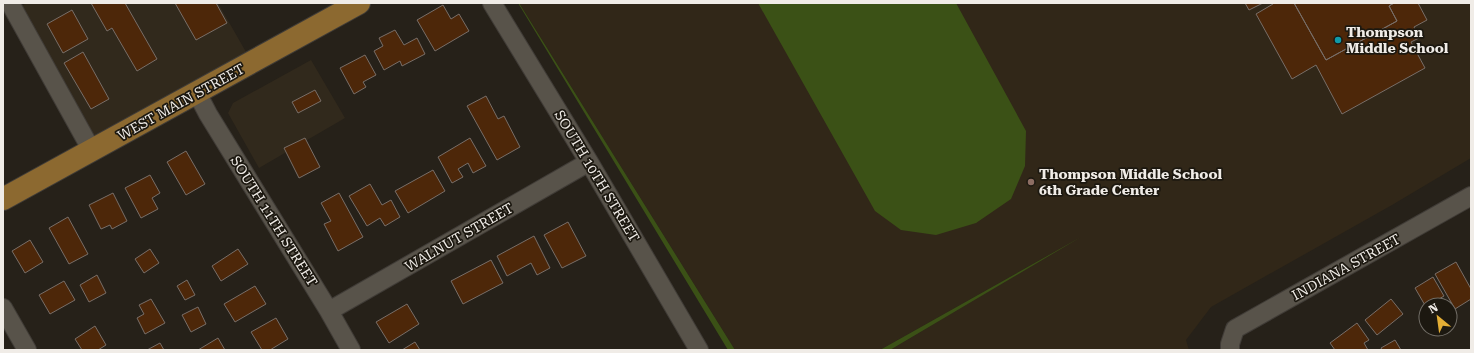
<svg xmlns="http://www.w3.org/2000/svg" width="1474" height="353" font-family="'Roboto Serif',serif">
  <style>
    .built { fill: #31291c }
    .education { fill: #312718 }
    .green { fill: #3b5116 }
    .building { fill: #4d2709; stroke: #786e68 }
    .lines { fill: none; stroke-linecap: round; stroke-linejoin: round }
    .minor-casing { stroke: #403c37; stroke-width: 20 }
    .major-casing { stroke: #403c37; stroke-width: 24 }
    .minor { stroke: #58534a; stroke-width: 18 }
    .major { stroke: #8c6930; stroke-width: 22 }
    .culture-dot { fill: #0f9aa8; stroke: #1c1810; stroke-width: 1.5 }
    .education-dot { fill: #8d6e63; stroke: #1c1810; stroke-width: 1.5 }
    .labels { text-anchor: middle; stroke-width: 3.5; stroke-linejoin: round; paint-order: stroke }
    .poi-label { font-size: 14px; font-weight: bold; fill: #f0ece7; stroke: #1c1810; text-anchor: start }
    .street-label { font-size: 14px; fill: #f0ece7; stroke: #1c1810 }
  </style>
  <rect width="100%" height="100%" fill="#262119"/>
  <!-- built -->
  <path class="built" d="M27,3H218L250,59L94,146L18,8Z
    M311,60L345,118L259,168L228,113L233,103Z"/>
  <!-- education -->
  <path class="education" d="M519,3H1471V158L1392,205L1211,307L1186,340L1189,350H890L1058,250L880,350H735Z"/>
  <!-- green -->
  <path class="green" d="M518,3H519L735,350H728Z
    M758,3H956L1026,131L1025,166L1011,199L976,223L936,235L901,230L875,211Z
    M1081,237L890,350H880Z"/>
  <!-- building -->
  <path class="building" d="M91,3H125L157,59L137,71L112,28L107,31Z
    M175,3H216L227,23L196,40Z
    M1245,3H1263L1249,10Z
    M1272,3H1294L1326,60L1397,21L1389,6L1394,3H1418L1427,20L1414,27L1419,38L1411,42L1425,68L1342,114L1316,65L1292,79L1256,14L1273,4Z
    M1294,3H1394L1389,6L1397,21L1326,60Z
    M443,5L451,19L459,14L469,31L435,51L417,20Z
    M72,10L88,39L63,53L47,24Z
    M395,30L404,45L417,38L425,54L402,66L400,61L384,70L374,51L383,46L379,38Z
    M83,52L109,99L91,109L64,63Z
    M365,55L376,75L363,82L366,87L354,94L340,68Z
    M315,90L321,101L298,113L292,102Z
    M486,96L498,119L504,116L520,147L497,160L467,106Z
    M305,138L320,167L299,178L284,148Z
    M470,138L486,166L473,173L468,163L458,169L463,177L452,183L438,157Z
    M186,151L205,184L186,195L167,162Z
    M433,170L445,191L408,213L395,191Z
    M150,175L160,193L152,198L158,209L141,218L125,188Z
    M370,184L382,205L391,200L400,217L385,226L380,218L367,226L349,196Z
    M113,193L127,221L112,229L110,225L101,229L89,205Z
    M339,193L363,237L338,251L324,224L331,221L321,203Z
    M68,217L88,254L69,264L49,228Z
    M568,222L586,256L562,268L544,235Z
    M534,236L550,268L537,275L531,263L507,276L497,256Z
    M30,240L43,262L25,273L12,251Z
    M150,249L159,263L144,273L135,259Z
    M238,249L248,264L221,281L212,266Z
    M491,260L503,283L463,304L451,281Z
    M1456,262L1471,289V299L1455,309L1435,274Z
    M97,275L106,293L89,302L80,285Z
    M1433,277L1444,296L1429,305H1426V307L1415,288Z
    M187,280L195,295L185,300L177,286Z
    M64,281L75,300L50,314L39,295Z
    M255,286L266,304L235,322L224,304Z
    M151,299L165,323L145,334L137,318L144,314L139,305Z
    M1391,299L1403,314L1377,335L1365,320Z
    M407,304L419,324L389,343L376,322Z
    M198,307L206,324L191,332L182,315Z
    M276,318L288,339L270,350H262L251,332Z
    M1357,323L1369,340L1364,343L1368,350H1335L1330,343Z
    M95,326L106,345L98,350H82L75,339Z
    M218,338L225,350H198Z
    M1395,340L1401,350H1382L1381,348Z
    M415,342L420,350H402Z
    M160,343L164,350H147Z"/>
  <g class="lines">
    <!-- minor casing -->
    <g class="minor-casing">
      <path id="minor" d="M10,3L92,151
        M492,3L589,162L699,350
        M197,93L208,114L329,311L351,350
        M3,308L27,350
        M329,311L589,162
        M1230,350V344L1235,329L1471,196"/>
    </g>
    <!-- major casing -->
    <g class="major-casing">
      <path id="major" d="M3,199L359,3"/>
    </g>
    <!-- minor -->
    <use href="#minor" class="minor"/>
    <!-- major -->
    <use href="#major" class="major"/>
  </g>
  <!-- markers -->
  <circle class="culture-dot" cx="1338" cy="40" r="4"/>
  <circle class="education-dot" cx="1031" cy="182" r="4"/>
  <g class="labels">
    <!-- poi labels -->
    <g class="poi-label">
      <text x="1346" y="37">Thompson<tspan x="1346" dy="16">Middle School</tspan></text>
      <text x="1039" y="179">Thompson Middle School<tspan x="1039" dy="16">6th Grade Center</tspan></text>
    </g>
    <!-- street labels -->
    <g class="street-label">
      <text transform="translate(181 102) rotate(-29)" y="5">WEST MAIN STREET</text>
      <text transform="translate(597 176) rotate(59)" y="5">SOUTH 10TH STREET</text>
      <text transform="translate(274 221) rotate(58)" y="5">SOUTH 11TH STREET</text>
      <text transform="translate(459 237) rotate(-30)" y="5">WALNUT STREET</text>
      <text transform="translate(1346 267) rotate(-29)" y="5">INDIANA STREET</text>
    </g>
  </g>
  <!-- border -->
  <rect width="1474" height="353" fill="none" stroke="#f0ece7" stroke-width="8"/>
  <!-- north arrow -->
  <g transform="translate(1438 317) rotate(331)"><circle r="19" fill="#1c1810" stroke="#716d66"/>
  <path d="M0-3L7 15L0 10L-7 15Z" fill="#e3ae35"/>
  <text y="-6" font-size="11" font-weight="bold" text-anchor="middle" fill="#f0ece7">N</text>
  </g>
</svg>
